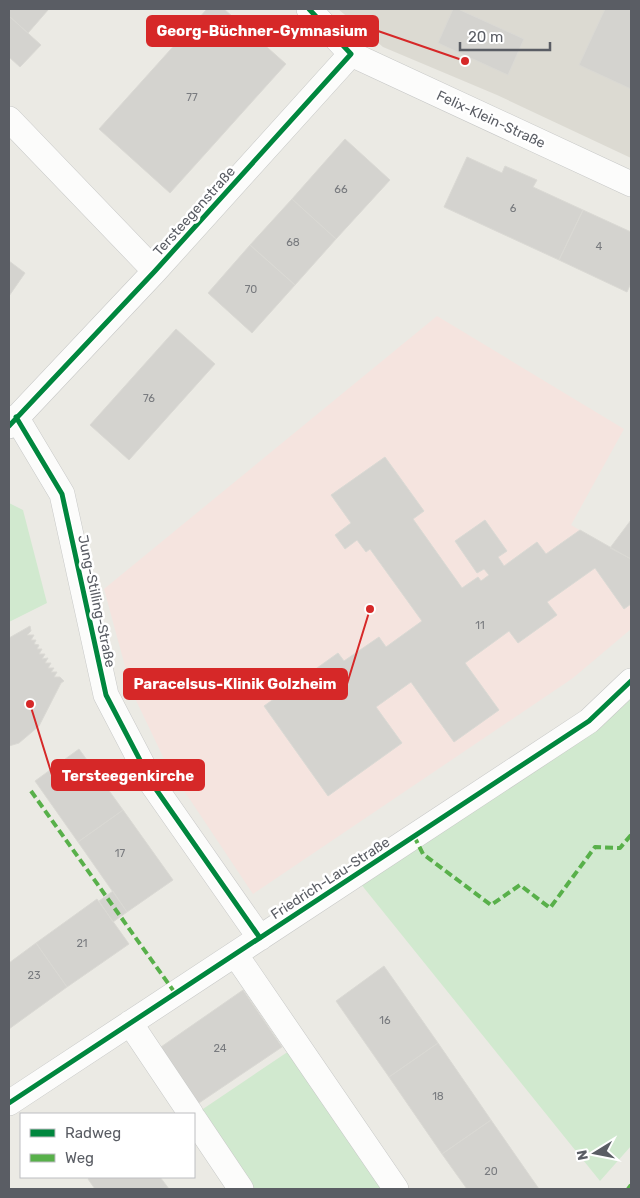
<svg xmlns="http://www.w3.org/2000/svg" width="640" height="1198" font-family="Rubik,sans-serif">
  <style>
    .education { fill: #dcdad2 }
    .medical { fill: #f5e4df }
    .green { fill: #d1e9cf }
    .building { fill: #d4d3cf; stroke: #dad9d4 }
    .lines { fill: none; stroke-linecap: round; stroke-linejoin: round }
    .minor-casing { stroke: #c7c8c7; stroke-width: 26 }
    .minor { stroke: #fcfcfb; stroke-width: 25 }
    .quiet { stroke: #58b04a; stroke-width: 4; stroke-dasharray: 8 4; stroke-linecap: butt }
    .cycleway-casing { stroke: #fff; stroke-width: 8 }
    .cycleway { stroke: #00873e; stroke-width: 5 }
    .labels { text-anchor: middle; stroke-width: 5; stroke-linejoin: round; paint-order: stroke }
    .number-label { font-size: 11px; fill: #797b7f }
    .street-label { font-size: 14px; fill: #5a5d64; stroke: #fff }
    .leader { fill: none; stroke: #d62828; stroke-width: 2 }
    .callout-dot { fill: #d62828; stroke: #fff; stroke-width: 2 }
    .callout { fill: #d62828; stroke: #d62828; stroke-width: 2 }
    .callout-label { font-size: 15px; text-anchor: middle; font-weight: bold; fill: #fff }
  </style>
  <rect width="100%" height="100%" fill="#ebeae4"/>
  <!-- education -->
  <path class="education" d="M338,9H631V158L497,95L383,47Z"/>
  <!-- medical -->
  <path class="medical" d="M437,316L624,429L571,525L631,560V629L573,678L253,894L167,765L132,692L104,589Z"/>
  <!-- green -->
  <path class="green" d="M9,503L23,510L47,603L9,622Z
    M631,693V1146L600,1181L360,883Z
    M289,1051L386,1189H255L200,1111Z"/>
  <!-- building -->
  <path class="building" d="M9,9H46L48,10L28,33L9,16Z
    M207,9H224L286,64L170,193L99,129Z
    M453,9H458L524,39L508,75L438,43Z
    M605,9H631V89L579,65Z
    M9,16L41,45L20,67L9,57Z
    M345,139L390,180L336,239L292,199Z
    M467,157L502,173L505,166L537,180L533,187L583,210L559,260L444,207Z
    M292,199L336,239L295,285L250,245Z
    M583,210L631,232V283L627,292L559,260Z
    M250,245L295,285L252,333L208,293Z
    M9,261L25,273L9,296Z
    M176,329L215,364L129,460L90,425Z
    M385,457L424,511L413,519L462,588L478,577L481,581L489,575L484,569L477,573L455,541L485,520L507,551L498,557L504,566L537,542L546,554L580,530L631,559V604L624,609L595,568L547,602L557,615L518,643L509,631L465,663L499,710L454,742L411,682L376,707L402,743L328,796L264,706L338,653L344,661L379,637L386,647L422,621L370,549L366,552L357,540L345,549L335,535L351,523L331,495Z
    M631,520V559L610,548Z
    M30,626L31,631L27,635H34L31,640H36L34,644L39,645L37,649H42L39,654H45L42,659L48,658L45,663H51L48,668H54L51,672H57L54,677H60L64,681L61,683L39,726L19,743L9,746V638Z
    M79,749L123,810L78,842L35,781Z
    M123,810L173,880L127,912L78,842Z
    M113,891L127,912L113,922L99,901Z
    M97,899L129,944L67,987L36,943Z
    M36,943L67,987L9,1029V963Z
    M384,966L438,1043L389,1077L336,1001Z
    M243,990L282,1047L196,1105L158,1049Z
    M438,1043L491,1120L442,1154L389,1077Z
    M491,1120L539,1189H467L442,1154Z
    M91,1177H160L169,1189H95L88,1179Z"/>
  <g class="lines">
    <!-- minor casing -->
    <g class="minor-casing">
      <path id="minor" d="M351,54L631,184
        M9,119L155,271
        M16,417L62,494L106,695L153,785L260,938
        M9,426L155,271L351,54L309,9
        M235,954L396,1189
        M130,1023L191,1114
        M9,1103L589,721L631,681
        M194,1119L241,1189"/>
    </g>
    <!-- minor -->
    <use href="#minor" class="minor"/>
    <!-- quiet -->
    <path class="quiet" d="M31,791L175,993
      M414,836L423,854L491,905L520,885L550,908L595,847L620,848L631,835
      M628,1189L631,1185"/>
    <!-- cycleway casing -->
    <g class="cycleway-casing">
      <path id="cycleway" d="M16,417L62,494L106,695L153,785L260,938
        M9,426L155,271L351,54L309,9
        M9,1103L589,721L631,681"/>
    </g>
    <!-- cycleway -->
    <use href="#cycleway" class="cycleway"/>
  </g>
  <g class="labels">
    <!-- number labels -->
    <g class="number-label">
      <text x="192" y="101">77</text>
      <text x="341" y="193">66</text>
      <text x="513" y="212">6</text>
      <text x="293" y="246">68</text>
      <text x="599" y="250">4</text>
      <text x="251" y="293">70</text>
      <text x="149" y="402">76</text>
      <text x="480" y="629">11</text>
      <text x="120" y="857">17</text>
      <text x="82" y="947">21</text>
      <text x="34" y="979">23</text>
      <text x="385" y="1024">16</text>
      <text x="220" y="1052">24</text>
      <text x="438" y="1100">18</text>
      <text x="491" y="1175">20</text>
    </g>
    <!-- street labels -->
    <g class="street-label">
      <text transform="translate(491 119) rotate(25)" y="5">Felix-Klein-Straße</text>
      <text transform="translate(194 211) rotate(-48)" y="5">Tersteegenstraße</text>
      <text transform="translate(97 601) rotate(78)" y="5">Jung-Stilling-Straße</text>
      <text transform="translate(330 878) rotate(-33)" y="5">Friedrich-Lau-Straße</text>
    </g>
  </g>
  <!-- callouts -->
  <path class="leader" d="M465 61L378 31M370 609L347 684M30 704L52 775"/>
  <g class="callout-dot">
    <circle cx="465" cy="61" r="5"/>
    <circle cx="370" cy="609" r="5"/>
    <circle cx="30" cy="704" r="5"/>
  </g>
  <g class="callout">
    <rect x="147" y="16" width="231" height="30" rx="5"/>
    <rect x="124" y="669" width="223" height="30" rx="5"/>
    <rect x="52" y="760" width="152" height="30" rx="5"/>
  </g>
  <g class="callout-label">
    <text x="262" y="36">Georg-Büchner-Gymnasium</text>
    <text x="235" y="689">Paracelsus-Klinik Golzheim</text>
    <text x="128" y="781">Tersteegenkirche</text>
  </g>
  <!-- border -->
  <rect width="640" height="1198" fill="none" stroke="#5a5d64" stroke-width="20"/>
  <!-- legend -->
  <rect x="20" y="1113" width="175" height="65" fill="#ffffff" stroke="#bdbec1"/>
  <rect x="30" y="1129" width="25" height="8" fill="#00873e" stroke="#bdbec1"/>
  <text x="65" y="1138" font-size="15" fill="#5a5d64">Radweg</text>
  <rect x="30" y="1154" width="25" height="8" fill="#58b04a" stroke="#bdbec1"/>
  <text x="65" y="1163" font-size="15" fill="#5a5d64">Weg</text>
  <!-- north arrow -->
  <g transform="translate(595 1153) rotate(260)" stroke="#ffffff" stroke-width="4" paint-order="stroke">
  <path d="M0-4L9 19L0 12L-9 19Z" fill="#5a5d64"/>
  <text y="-8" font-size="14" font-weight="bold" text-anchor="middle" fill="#5a5d64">N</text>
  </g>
  <!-- scale -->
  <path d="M460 42v8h90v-8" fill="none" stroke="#5a5d64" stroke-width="2.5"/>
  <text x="468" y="42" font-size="15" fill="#5a5d64" stroke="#ffffff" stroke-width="4" paint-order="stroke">20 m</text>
</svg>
